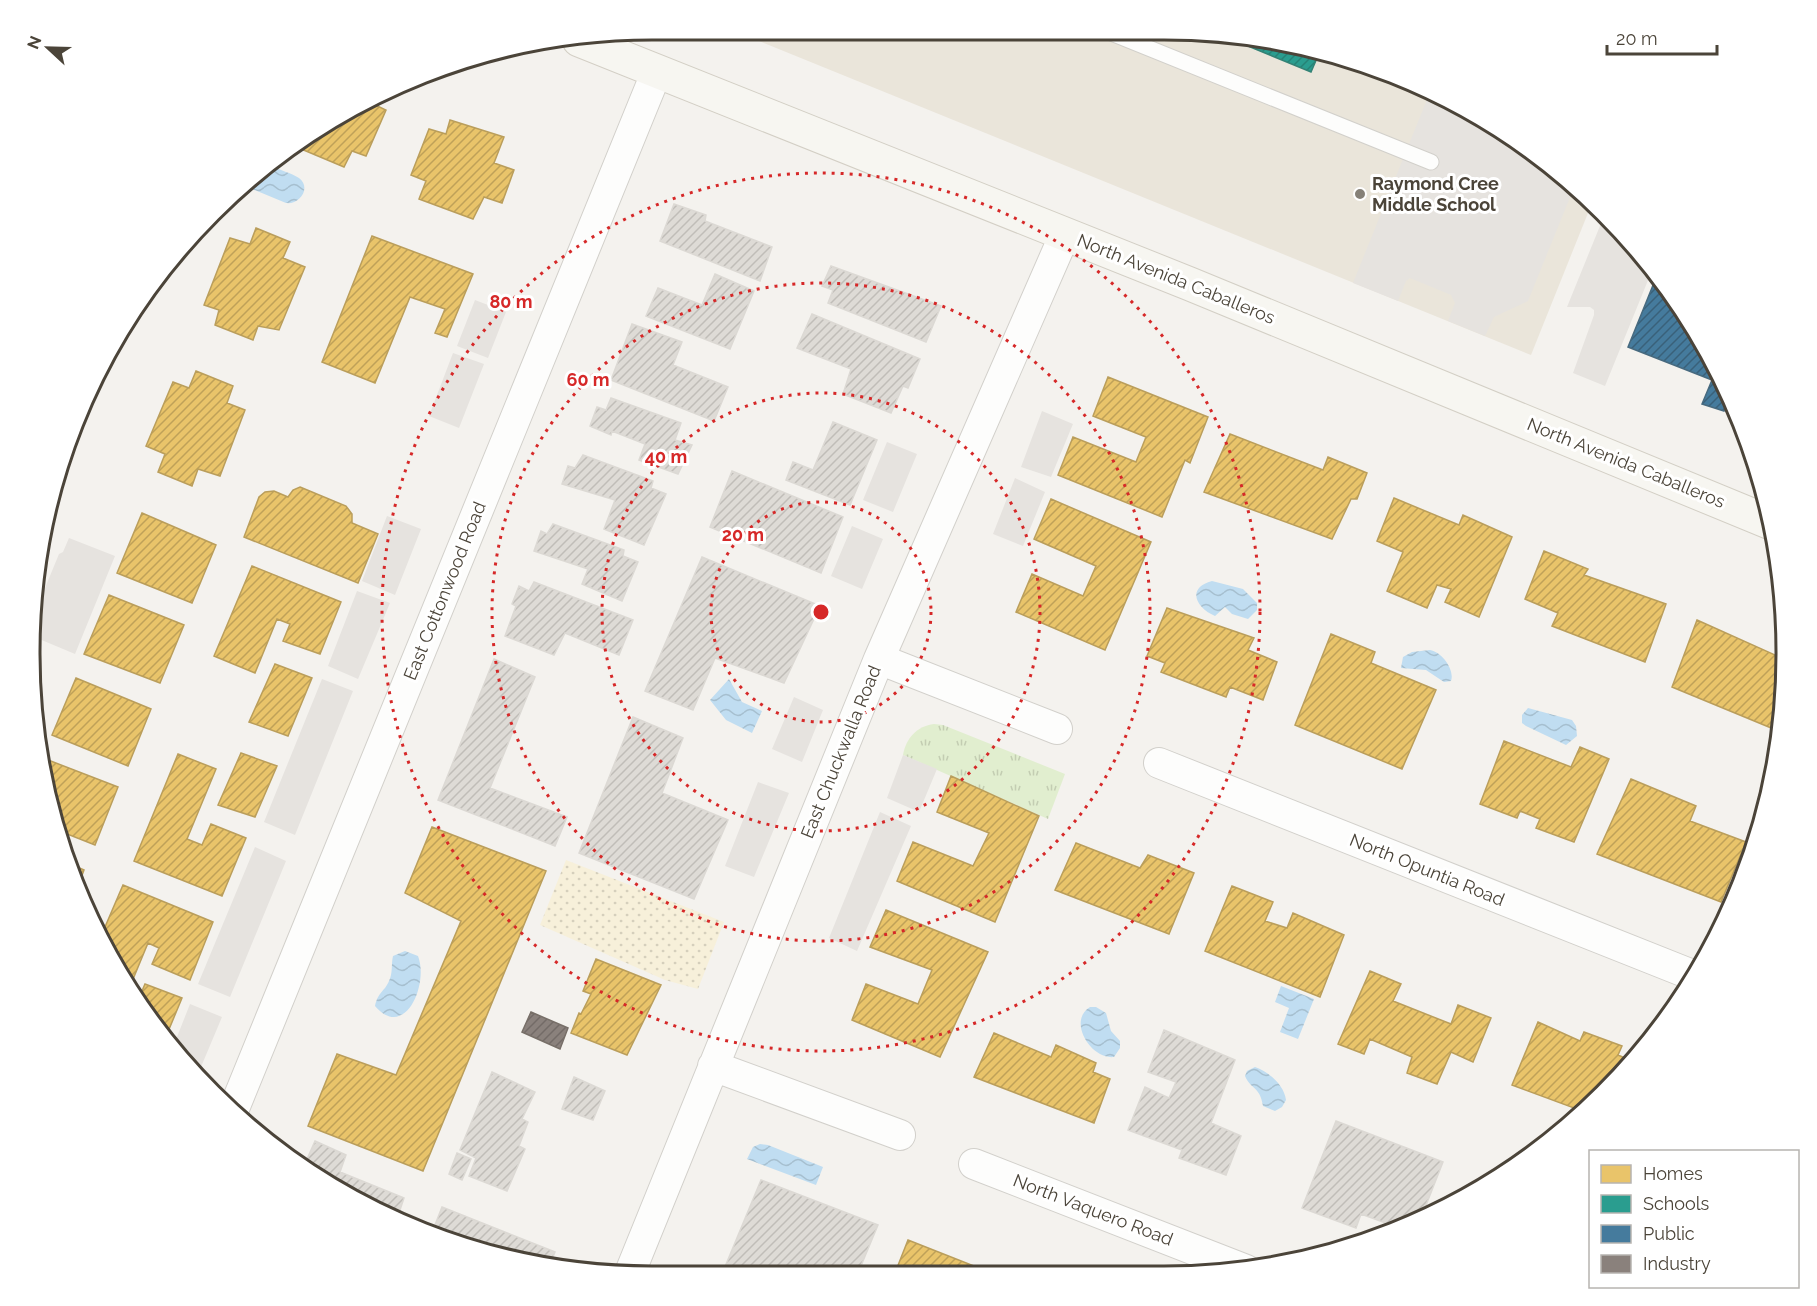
<svg xmlns="http://www.w3.org/2000/svg" width="1817" height="1306" font-family="Raleway,sans-serif">
  <style>
    .education { fill: #eae5da }
    .grass { fill: url(#grass-tufts) }
    .sand { fill: url(#sand-dots) }
    .parking { fill: #e6e3df }
    .water { fill: url(#water-waves) }
    .homes { fill: url(#homes-hatch); stroke: #ba9e5b; stroke-width: 1.5 }
    .schools { fill: url(#schools-hatch); stroke: #348275; stroke-width: 1.5 }
    .public { fill: url(#public-hatch); stroke: #476a7f; stroke-width: 1.5 }
    .industry { fill: url(#industry-hatch); stroke: #776f68; stroke-width: 1.5 }
    .building { fill: url(#building-hatch); stroke: #dcd9d4; stroke-width: 1.5 }
    .lines { fill: none; stroke-linecap: round; stroke-linejoin: round }
    .lane-casing { stroke: #d2d0cb; stroke-width: 17 }
    .street-casing { stroke: #d2d0cb; stroke-width: 32 }
    .secondary-casing { stroke: #d3cfc5; stroke-width: 35 }
    .lane { stroke: #fdfdfc; stroke-width: 15 }
    .street { stroke: #fdfdfc; stroke-width: 30 }
    .secondary { stroke: #f7f6f1; stroke-width: 33 }
    .ring { fill: none; stroke: #d62828; stroke-width: 3; stroke-dasharray: 3 6 }
    .poi-dot { fill: #868178; stroke: #fff; stroke-width: 2 }
    .labels { text-anchor: middle; stroke-width: 6; stroke-linejoin: round; paint-order: stroke }
    .poi-label { font-size: 18px; font-weight: bold; fill: #4b4439; stroke: #fff; text-anchor: start }
    .street-label { font-size: 18px; fill: #4b4439; stroke: #fff }
    .rim { fill: none; stroke: #4b4439; stroke-width: 3 }
    .centre { fill: #d62828; stroke: #fff; stroke-width: 3 }
    .ring-label { font-size: 18px; text-anchor: middle; font-weight: bold; fill: #d62828; stroke: #fff; stroke-width: 6; stroke-linejoin: round; paint-order: stroke }
  </style>
  <defs>
    <pattern id="grass-tufts" width="24" height="20" patternUnits="userSpaceOnUse" patternTransform="scale(1.5)"><rect width="24" height="20" fill="#e1eecf"/><path d="M3 7l-1-3M5 7V3M7 7l1-3M15 17l-1-3M17 17v-4M19 17l1-3" fill="none" stroke="#c3cdb2"/></pattern>
    <pattern id="sand-dots" width="8" height="8" patternUnits="userSpaceOnUse" patternTransform="scale(1.5)"><rect width="8" height="8" fill="#f7f0da"/><path d="M2 2h.1M6 6h.1" fill="none" stroke="#d5cfbc" stroke-width="1.8" stroke-linecap="round"/></pattern>
    <pattern id="water-waves" width="16" height="10" patternUnits="userSpaceOnUse" patternTransform="scale(1.5)"><rect width="16" height="10" fill="#c0ddf1"/><path d="M0 5q4-4 8 0t8 0" fill="none" stroke="#a6bfcf"/></pattern>
    <pattern id="homes-hatch" width="6" height="6" patternUnits="userSpaceOnUse" patternTransform="scale(1.5)"><rect width="6" height="6" fill="#e9c46a"/><path d="M-1 1l2-2M0 6l6-6M5 7l2-2" fill="none" stroke="#bfa158"/></pattern>
    <pattern id="schools-hatch" width="6" height="6" patternUnits="userSpaceOnUse" patternTransform="scale(1.5)"><rect width="6" height="6" fill="#2a9d8f"/><path d="M-1 1l2-2M0 6l6-6M5 7l2-2" fill="none" stroke="#268276"/></pattern>
    <pattern id="public-hatch" width="6" height="6" patternUnits="userSpaceOnUse" patternTransform="scale(1.5)"><rect width="6" height="6" fill="#457b9d"/><path d="M-1 1l2-2M0 6l6-6M5 7l2-2" fill="none" stroke="#39617a"/></pattern>
    <pattern id="industry-hatch" width="6" height="6" patternUnits="userSpaceOnUse" patternTransform="scale(1.5)"><rect width="6" height="6" fill="#8a817c"/><path d="M-1 1l2-2M0 6l6-6M5 7l2-2" fill="none" stroke="#736b67"/></pattern>
    <pattern id="building-hatch" width="6" height="6" patternUnits="userSpaceOnUse" patternTransform="scale(1.5)"><rect width="6" height="6" fill="#dedbd6"/><path d="M-1 1l2-2M0 6l6-6M5 7l2-2" fill="none" stroke="#c0bdb8"/></pattern>
  </defs>
  <rect width="100%" height="100%" fill="#f4f2ee"/>
  <!-- education -->
  <path class="education" d="M732,30H1164L1325,51L1403,78L1510,135L1575,185L1592,203L1531,355Z"/>
  <!-- grass -->
  <path class="grass" d="M934,724L943,725L1065,774L1048,819L903,755C906,738 917,726 934,724Z"/>
  <!-- sand -->
  <path class="sand" d="M566,860L724,922L698,989L665,980L540,925Z"/>
  <!-- parking -->
  <path class="parking" d="M1430,92L1510,135L1575,185L1528,301L1494,317L1485,336L1448,321L1455,303L1451,295L1410,278L1406,281L1398,301L1353,283Z
    M1604,216L1653,268L1605,386L1573,373L1594,315V310L1590,307H1567Z
    M475,300L506,312L488,358L457,346Z
    M453,353L484,364L459,428L429,416Z
    M1042,411L1073,424L1051,477L1021,467Z
    M887,442L917,454L893,512L863,500Z
    M1015,478L1045,492L1023,546L993,534Z
    M387,516L421,529L395,595L362,581Z
    M852,526L883,539L862,589L831,576Z
    M69,538L115,556L75,654L32,636L33,627L40,609L38,605L59,554L63,552Z
    M357,591L390,603L358,679L328,666Z
    M322,679L353,691L295,835L264,822Z
    M794,697L823,710L802,762L772,749Z
    M903,755L937,769L919,812L887,798Z
    M758,782L789,793L754,877L725,866Z
    M880,812L911,826L857,951L829,938Z
    M255,847L286,861L230,997L198,984Z
    M190,1004L222,1017L198,1074L173,1047Z"/>
  <!-- water -->
  <path class="water" d="M271,166C280,170 291,173 299,178C312,188 299,205 286,203L247,187Z
    M1212,581L1243,589L1257,603V610L1248,619L1232,614L1225,607L1215,616C1196,608 1186,588 1212,581Z
    M1430,650C1442,652 1455,670 1451,681L1444,682L1426,670L1401,668L1403,657L1412,652Z
    M729,679L742,702L762,711L752,733L726,720L710,700Z
    M1528,708L1572,720L1576,726L1577,736L1566,745L1526,726L1522,723V715Z
    M405,951L418,956C429,984 405,1041 375,1006C378,992 385,991 389,981C393,973 391,965 393,956Z
    M1281,986L1314,999L1298,1039L1280,1032L1289,1008L1275,1002Z
    M1090,1007H1096L1106,1013L1111,1031L1120,1041V1048L1114,1057C1091,1060 1067,1021 1090,1007Z
    M1255,1067C1269,1072 1284,1085 1286,1100L1282,1107L1275,1111L1263,1106C1260,1086 1251,1090 1245,1076L1247,1071Z
    M760,1144L768,1145L823,1167L816,1185L747,1159L753,1147Z"/>
  <!-- homes -->
  <path class="homes" d="M369,102L386,110L366,156L352,151L344,167L294,146L307,135Z
    M450,120L504,137L494,163L514,170L502,203L484,197L473,219L419,199L426,181L411,175L429,129L446,134Z
    M256,228L290,242L283,258L305,267L279,330L258,326L253,340L215,325L219,310L204,305L230,238L250,244Z
    M372,236L473,274L447,337L435,333L445,309L410,297L375,383L322,362Z
    M196,371L233,386L227,403L245,410L220,476L198,469L192,486L158,472L165,454L146,446L173,382L189,388Z
    M1108,377L1208,417L1190,463L1185,460L1162,517L1058,475L1073,437L1136,462L1146,437L1093,416Z
    M1230,434L1323,470L1328,457L1367,473L1357,499H1351L1332,539L1204,492Z
    M300,487L346,506L352,514V523L378,534L358,583L244,537L259,497L265,492L274,491L288,497L293,490Z
    M1394,498L1459,525L1463,515L1512,537L1479,617L1445,602L1451,589L1437,585L1427,608L1387,591L1403,552L1377,541Z
    M1051,499L1151,542L1105,650L1016,612L1032,574L1083,596L1096,566L1034,539Z
    M142,513L216,545L192,603L117,573Z
    M1544,551L1588,569L1584,575L1666,604L1645,662L1552,626L1558,613L1525,599Z
    M252,566L341,602L320,654L283,641L290,624L277,619L255,673L214,656Z
    M109,595L184,625L160,683L84,654Z
    M1167,608L1254,638L1248,650L1277,662L1263,700L1230,687L1226,697L1161,672L1165,663L1147,656Z
    M1697,620L1784,659L1781,732L1672,687Z
    M1331,634L1375,652L1371,663L1436,690L1402,769L1295,725Z
    M275,664L312,678L288,736L249,722Z
    M76,678L151,709L128,766L52,735Z
    M1504,741L1571,767L1580,747L1609,759L1574,842L1536,828L1540,819L1520,811L1517,818L1480,804Z
    M241,753L277,766L255,817L218,805Z
    M178,754L216,769L187,839L202,845L211,824L246,838L222,896L134,861Z
    M43,758L118,787L95,845L62,832L42,760Z
    M951,776L1039,816L995,922L897,881L913,842L973,866L989,833L937,812Z
    M1631,779L1696,806L1690,821L1746,842L1721,902L1597,854Z
    M432,827L546,871L423,1171L308,1126L337,1054L396,1075L461,921L405,893Z
    M1076,843L1140,868L1148,855L1194,873L1169,934L1055,890Z
    M70,864L84,870L77,889Z
    M123,885L213,922L190,980L152,964L159,948L148,943L131,984L102,934Z
    M1232,886L1273,902L1265,921L1287,928L1293,913L1344,935L1320,997L1205,951Z
    M886,910L988,952L940,1057L852,1020L866,984L918,1004L932,970L870,947Z
    M596,959L661,985L627,1055L571,1033L579,1013L581,1014L591,994L583,991Z
    M1370,971L1401,984L1393,1001L1451,1024L1458,1005L1491,1018L1473,1062L1451,1052L1437,1084L1407,1073L1412,1057L1370,1039L1364,1054L1338,1044Z
    M145,984L182,998L165,1039L159,1033L139,998Z
    M1538,1022L1580,1041L1584,1032L1622,1046L1618,1055L1634,1062L1582,1111L1512,1085Z
    M994,1033L1051,1057L1056,1045L1096,1063L1093,1072L1110,1079L1094,1123L974,1077Z
    M908,1240L989,1272L895,1273Z"/>
  <!-- schools -->
  <path class="schools" d="M1231,39L1320,51L1311,72Z"/>
  <!-- public -->
  <path class="public" d="M1658,273L1723,377L1730,396L1724,411L1702,404L1712,380L1628,347Z"/>
  <!-- industry -->
  <path class="industry" d="M531,1012L568,1028L560,1049L522,1032Z"/>
  <!-- building -->
  <path class="building" d="M674,204L706,215L705,221L772,247L760,281L660,241Z
    M831,266L941,306L926,342L828,303L833,290L822,286Z
    M715,274L754,291L730,349L646,316L658,288L702,305Z
    M812,314L920,359L908,388L903,386L891,413L843,394L851,369L797,348Z
    M632,324L682,342L673,365L728,387L714,421L611,380Z
    M611,398L681,423L675,440L692,445L678,474L639,460L645,444L612,431L611,435L590,426L597,407L606,410Z
    M833,422L877,440L850,505L786,480L793,462L813,470Z
    M583,455L653,481L651,488L666,494L644,545L604,529L615,500L562,484L568,466L575,468Z
    M732,471L843,517L821,573L710,527Z
    M553,524L624,550L623,556L638,562L622,601L582,584L588,569L534,551L541,531L547,534Z
    M702,557L820,606L784,683L715,658L693,710L645,691Z
    M534,582L633,620L619,655L565,633L554,655L505,636L516,606L512,604L519,586L529,591Z
    M494,659L535,677L490,788L567,817L555,846L438,800Z
    M633,717L683,738L662,793L728,820L694,899L579,853Z
    M1164,1030L1235,1060L1211,1123L1241,1136L1226,1175L1179,1158L1182,1150L1128,1130L1145,1087L1169,1098L1176,1082L1148,1072Z
    M492,1072L535,1092L522,1119L528,1122L519,1146L525,1149L507,1191L469,1176L476,1158L460,1150Z
    M574,1077L605,1091L593,1120L562,1109Z
    M1336,1121L1443,1162L1421,1218L1402,1229L1361,1214L1356,1228L1302,1208Z
    M315,1141L346,1155L340,1172L404,1198L398,1216L342,1193L304,1166Z
    M457,1153L471,1159L462,1180L449,1174Z
    M761,1180L878,1225L858,1273L722,1274Z
    M442,1207L555,1252L550,1264L491,1255L433,1230Z"/>
  <g class="lines">
    <!-- lane casing -->
    <g class="lane-casing">
      <path id="lane" d="M1104,30L1431,162"/>
    </g>
    <!-- street casing -->
    <g class="street-casing">
      <path id="street" d="M879,659L1057,729
        M1159,763L1695,976
        M713,1066L900,1135
        M233,1111L657,71
        M974,1164L1246,1270
        M629,1275L879,659L1065,234"/>
    </g>
    <!-- secondary casing -->
    <g class="secondary-casing">
      <path id="secondary" d="M579,40L1190,284L1771,523"/>
    </g>
    <!-- lane -->
    <use href="#lane" class="lane"/>
    <!-- street -->
    <use href="#street" class="street"/>
    <!-- secondary -->
    <use href="#secondary" class="secondary"/>
  </g>
  <!-- distance rings -->
  <g class="ring">
    <circle cx="821" cy="612" r="110"/>
    <circle cx="821" cy="612" r="219"/>
    <circle cx="821" cy="612" r="329"/>
    <circle cx="821" cy="612" r="439"/>
  </g>
  <!-- markers -->
  <circle class="poi-dot" cx="1360" cy="194" r="6"/>
  <g class="labels">
    <!-- poi labels -->
    <g class="poi-label">
      <text x="1372" y="190">Raymond Cree<tspan x="1372" dy="21">Middle School</tspan></text>
    </g>
    <!-- street labels -->
    <g class="street-label">
      <text transform="translate(1176 279) rotate(22)" y="6">North Avenida Caballeros</text>
      <text transform="translate(1626 463) rotate(22)" y="6">North Avenida Caballeros</text>
      <text transform="translate(445 591) rotate(-68)" y="6">East Cottonwood Road</text>
      <text transform="translate(841 752) rotate(-68)" y="6">East Chuckwalla Road</text>
      <text transform="translate(1427 870) rotate(22)" y="6">North Opuntia Road</text>
      <text transform="translate(1093 1210) rotate(21)" y="6">North Vaquero Road</text>
    </g>
  </g>
  <!-- crop -->
  <path d="M0 0H1817V1306H0ZM652 40H1164A612 612 0 0 1 1776 652V654A612 612 0 0 1 1164 1266H652A612 612 0 0 1 40 654V652A612 612 0 0 1 652 40Z" fill="#fff" fill-rule="evenodd"/>
  <path class="rim" d="M652 40H1164A612 612 0 0 1 1776 652V654A612 612 0 0 1 1164 1266H652A612 612 0 0 1 40 654V652A612 612 0 0 1 652 40Z"/>
  <circle cx="821" cy="612" r="9" class="centre"/>
  <g class="ring-label">
    <text x="511" y="308">80 m</text>
    <text x="588" y="386">60 m</text>
    <text x="666" y="463">40 m</text>
    <text x="743" y="541">20 m</text>
  </g>
  <!-- legend -->
  <rect x="1589" y="1150" width="210" height="138" fill="#ffffff" stroke="#b7b4b0" stroke-width="1.5"/>
  <rect x="1601" y="1165" width="30" height="18" fill="#e9c46a" stroke="#b7b4b0" stroke-width="1.5"/>
  <text x="1643" y="1180" font-size="18" fill="#4b4439">Homes</text>
  <rect x="1601" y="1195" width="30" height="18" fill="#2a9d8f" stroke="#b7b4b0" stroke-width="1.5"/>
  <text x="1643" y="1210" font-size="18" fill="#4b4439">Schools</text>
  <rect x="1601" y="1225" width="30" height="18" fill="#457b9d" stroke="#b7b4b0" stroke-width="1.5"/>
  <text x="1643" y="1240" font-size="18" fill="#4b4439">Public</text>
  <rect x="1601" y="1255" width="30" height="18" fill="#8a817c" stroke="#b7b4b0" stroke-width="1.5"/>
  <text x="1643" y="1270" font-size="18" fill="#4b4439">Industry</text>
  <!-- north arrow -->
  <g transform="translate(48 48) rotate(292)" stroke="#ffffff" stroke-width="4.5" paint-order="stroke">
  <path d="M0-4.5L10 22L0 15L-10 22Z" fill="#4b4439"/>
  <text y="-9" font-size="16" font-weight="bold" text-anchor="middle" fill="#4b4439">N</text>
  </g>
  <!-- scale -->
  <path d="M1607 45v9h110v-9" fill="none" stroke="#4b4439" stroke-width="3"/>
  <text x="1616" y="45" font-size="18" fill="#4b4439" stroke="#ffffff" stroke-width="4.5" paint-order="stroke">20 m</text>
</svg>
